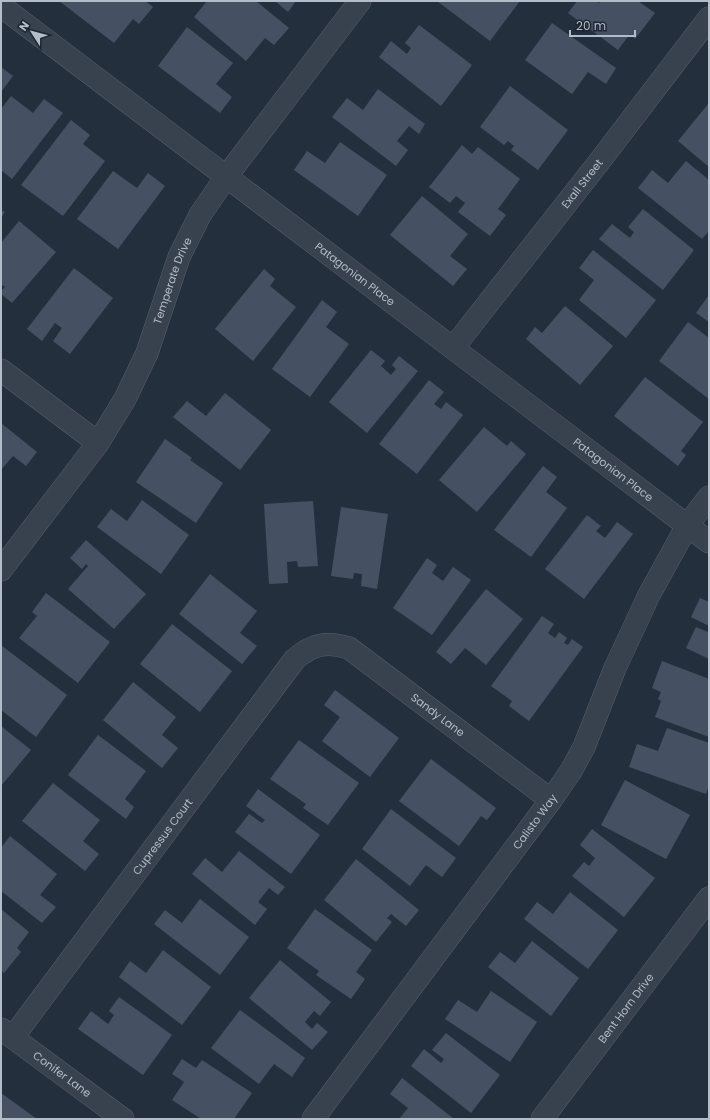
<svg xmlns="http://www.w3.org/2000/svg" width="710" height="1120" font-family="Poppins,sans-serif">
  <style>
    .building { fill: #455162 }
    .lines { fill: none; stroke-linecap: round; stroke-linejoin: round }
    .minor-casing { stroke: #565f6c; stroke-width: 23 }
    .minor { stroke: #38414e; stroke-width: 22 }
    .labels { text-anchor: middle; stroke-width: 4; stroke-linejoin: round; paint-order: stroke }
    .street-label { font-size: 11px; fill: #b4bcc9; stroke: #1d2633 }
  </style>
  <rect width="100%" height="100%" fill="#242f3e"/>
  <!-- building -->
  <path class="building" d="M59,1H145L153,7L139,24L133,19L114,43Z
    M207,1H256L289,28L274,45L265,38L246,61L194,17Z
    M275,1H296L288,12Z
    M437,1H520L490,41Z
    M577,1H596L599,3L601,1H638L655,13L635,39L630,34L618,50L568,13Z
    M552,23L616,68L606,84L588,72L572,94L525,60Z
    M419,25L472,65L441,106L379,57L391,41L407,54L411,48L405,43Z
    M187,27L233,63L216,84L232,97L220,113L158,66Z
    M1,67L13,76L1,92Z
    M510,86L568,130L538,170L511,150L514,146L508,141L504,145L480,127Z
    M378,89L425,124L419,134L409,126L397,141L408,150L396,166L332,117L347,98L363,110Z
    M11,96L33,113L44,99L63,113L12,179L1,170V109Z
    M708,104L709,105V167L678,141Z
    M71,120L90,135L83,144L105,161L63,216L21,185Z
    M340,142L387,175L358,216L294,170L307,151L325,163Z
    M462,145L472,154L478,147L520,179L498,209L506,215L490,236L458,212L465,203L456,196L450,203L429,187Z
    M686,161L709,180V231L702,239L638,188L652,170L668,183Z
    M113,171L137,188L148,173L165,186L118,249L77,219Z
    M422,196L468,234L450,256L467,269L453,286L390,235Z
    M643,209L694,250L663,290L599,239L612,224L630,238L634,232L628,227Z
    M1,210L5,212L1,218Z
    M19,221L56,252L12,303L1,294V291L5,287L1,284V243Z
    M593,250L656,300L626,338L579,300L594,280L579,268Z
    M74,268L113,298L70,354L53,341L62,328L55,323L42,341L27,329Z
    M264,269L275,279L270,286L296,307L253,361L215,329Z
    M709,295V322L696,313Z
    M322,300L337,312L326,327L349,344L310,397L272,369Z
    M565,306L613,346L580,385L526,339L535,327L542,333Z
    M688,322L709,338V399L659,361Z
    M371,350L385,361L381,366L391,375L396,369L392,365L399,356L418,371L367,433L329,402Z
    M645,377L703,422L681,451L686,455L678,466L614,416Z
    M429,380L444,392L434,404L441,409L446,402L463,415L417,474L379,444Z
    M225,393L271,430L240,470L173,417L187,401L206,416Z
    M1,423L37,452L26,466L13,456L1,470Z
    M484,427L507,446L511,441L526,454L477,512L439,480Z
    M165,439L192,458L190,460L223,483L196,523L136,482Z
    M543,466L557,477L546,492L567,508L531,557L494,530Z
    M142,500L189,535L161,574L97,527L111,509L127,521Z
    M313,501L318,566L298,567L297,561L287,562L288,583L269,584L264,504Z
    M341,507L388,514L377,589L361,586L362,574L354,573L353,579L331,576Z
    M587,515L601,526L596,531L605,538L617,522L633,534L584,599L545,569Z
    M86,540L146,594L114,629L68,589L88,566L86,564L82,569L70,558Z
    M427,558L437,565L432,573L443,581L453,567L471,580L432,635L393,608Z
    M210,574L257,611L240,633L257,646L242,664L179,614Z
    M486,589L523,619L486,665L465,648L451,664L436,652Z
    M46,593L110,642L78,683L19,638L37,616L32,612Z
    M700,598L709,602V626L691,617Z
    M542,616L554,624L548,633L555,638L559,632L567,638L564,643L568,645L572,639L583,647L529,721L509,706L512,701L491,686Z
    M172,624L232,671L200,712L140,664Z
    M696,627L708,632L709,629V659L686,648Z
    M2,646L67,695L36,737L1,710V648Z
    M662,661L709,679V737L655,717L661,701L658,699L661,692L652,688Z
    M133,682L176,717L162,735L178,748L162,768L103,720Z
    M335,690L399,738L370,777L322,741L340,717L324,705Z
    M1,726L31,750L1,786Z
    M667,728L709,743V785L706,794L629,767L637,744L658,751Z
    M98,735L146,771L125,799L134,807L126,819L68,775Z
    M299,740L359,783L328,825L303,808L306,804L270,779Z
    M431,759L496,808L487,820L481,816L459,846L399,801Z
    M625,780L690,815L666,859L601,825Z
    M53,783L100,820L83,841L99,854L85,871L22,821Z
    M258,789L320,835L291,874L235,832L249,814L262,823L265,820L246,806Z
    M391,809L456,858L442,877L426,865L410,886L362,849Z
    M592,829L655,878L624,917L572,876L584,862L589,866L595,858L580,845Z
    M10,836L57,874L40,895L56,907L42,923L1,891V848Z
    M239,851L285,887L278,895L269,888L258,902L267,909L255,925L192,874L205,858L222,872Z
    M356,859L419,910L406,926L391,914L387,918L392,922L376,942L324,900Z
    M570,892L618,930L588,969L524,919L537,902L553,914Z
    M200,899L249,937L220,975L154,924L165,910L182,923Z
    M1,909L29,932L17,948L21,952L4,973L1,970Z
    M315,909L372,950L356,972L365,979L351,999L316,975L319,971L287,948Z
    M532,941L579,978L551,1016L488,967L500,952L515,963Z
    M163,950L211,987L182,1025L119,977L130,961L146,973Z
    M280,960L331,1002L320,1016L314,1011L305,1022L312,1029L317,1023L328,1032L312,1050L249,998Z
    M491,991L537,1022L510,1062L445,1019L458,1000L477,1012Z
    M119,997L172,1035L143,1075L78,1029L91,1011L108,1024L114,1015L109,1011Z
    M240,1010L305,1058L292,1077L274,1064L259,1084L211,1048Z
    M446,1033L500,1075L471,1113L411,1066L424,1049L441,1063L444,1059L432,1050Z
    M182,1059L196,1068L202,1060L252,1093L234,1119H201L172,1100L184,1082L172,1074Z
    M402,1078L454,1119H399L408,1108L390,1094Z
    M1,1093L37,1119H1Z"/>
  <g class="lines">
    <!-- minor casing -->
    <g class="minor-casing">
      <g id="minor">
        <path id="s1" d="M1,6L709,542"/>
        <path id="s2" d="M453,348L599,162L709,18"/>
        <path d="M1,370L98,443"/>
        <path id="s3" d="M1,570L98,443L125,399L147,353L179,257L200,215L226,177L360,1"/>
        <path id="s4" d="M1,1029L123,1119"/>
        <path id="s5" d="M13,1037L295,659C313,644 326,641 349,648L551,800"/>
        <path id="s6" d="M313,1119L551,800L571,771L584,747L615,668L649,595L687,526L709,497"/>
        <path id="s7" d="M542,1119L709,898"/>
      </g>
    </g>
    <!-- minor -->
    <use href="#minor" class="minor"/>
  </g>
  <g class="labels">
    <!-- street labels -->
    <g class="street-label">
      <text dy="4" stroke="none"><textPath href="#s2" startOffset="209">Exall Street</textPath></text>
      <text dy="4" stroke="none"><textPath href="#s1" startOffset="444">Patagonian Place</textPath></text>
      <text dy="4" stroke="none"><textPath href="#s3" startOffset="339">Temperate Drive</textPath></text>
      <text dy="4" stroke="none"><textPath href="#s1" startOffset="768">Patagonian Place</textPath></text>
      <text dy="4" stroke="none"><textPath href="#s5" startOffset="641">Sandy Lane</textPath></text>
      <text dy="4" stroke="none"><textPath href="#s6" startOffset="371">Calisto Way</textPath></text>
      <text dy="4" stroke="none"><textPath href="#s5" startOffset="250">Cupressus Court</textPath></text>
      <text dy="4" stroke="none"><textPath href="#s7" startOffset="139">Bent Horn Drive</textPath></text>
      <text dy="4" stroke="none"><textPath href="#s4" startOffset="76">Conifer Lane</textPath></text>
    </g>
  </g>
  <!-- border -->
  <rect width="710" height="1120" fill="none" stroke="#b4bcc9" stroke-width="4"/>
  <!-- north arrow -->
  <g transform="translate(32 32) rotate(306)" stroke="#1d2633" stroke-width="3" paint-order="stroke">
  <path d="M0-3L7 15L0 10L-7 15Z" fill="#b4bcc9"/>
  <text y="-6" font-size="11" font-weight="bold" text-anchor="middle" fill="#b4bcc9">N</text>
  </g>
  <!-- scale -->
  <path d="M570 30v6h65v-6" fill="none" stroke="#b4bcc9" stroke-width="2"/>
  <text x="576" y="30" font-size="12" fill="#b4bcc9" stroke="#1d2633" stroke-width="3" paint-order="stroke">20 m</text>
</svg>
